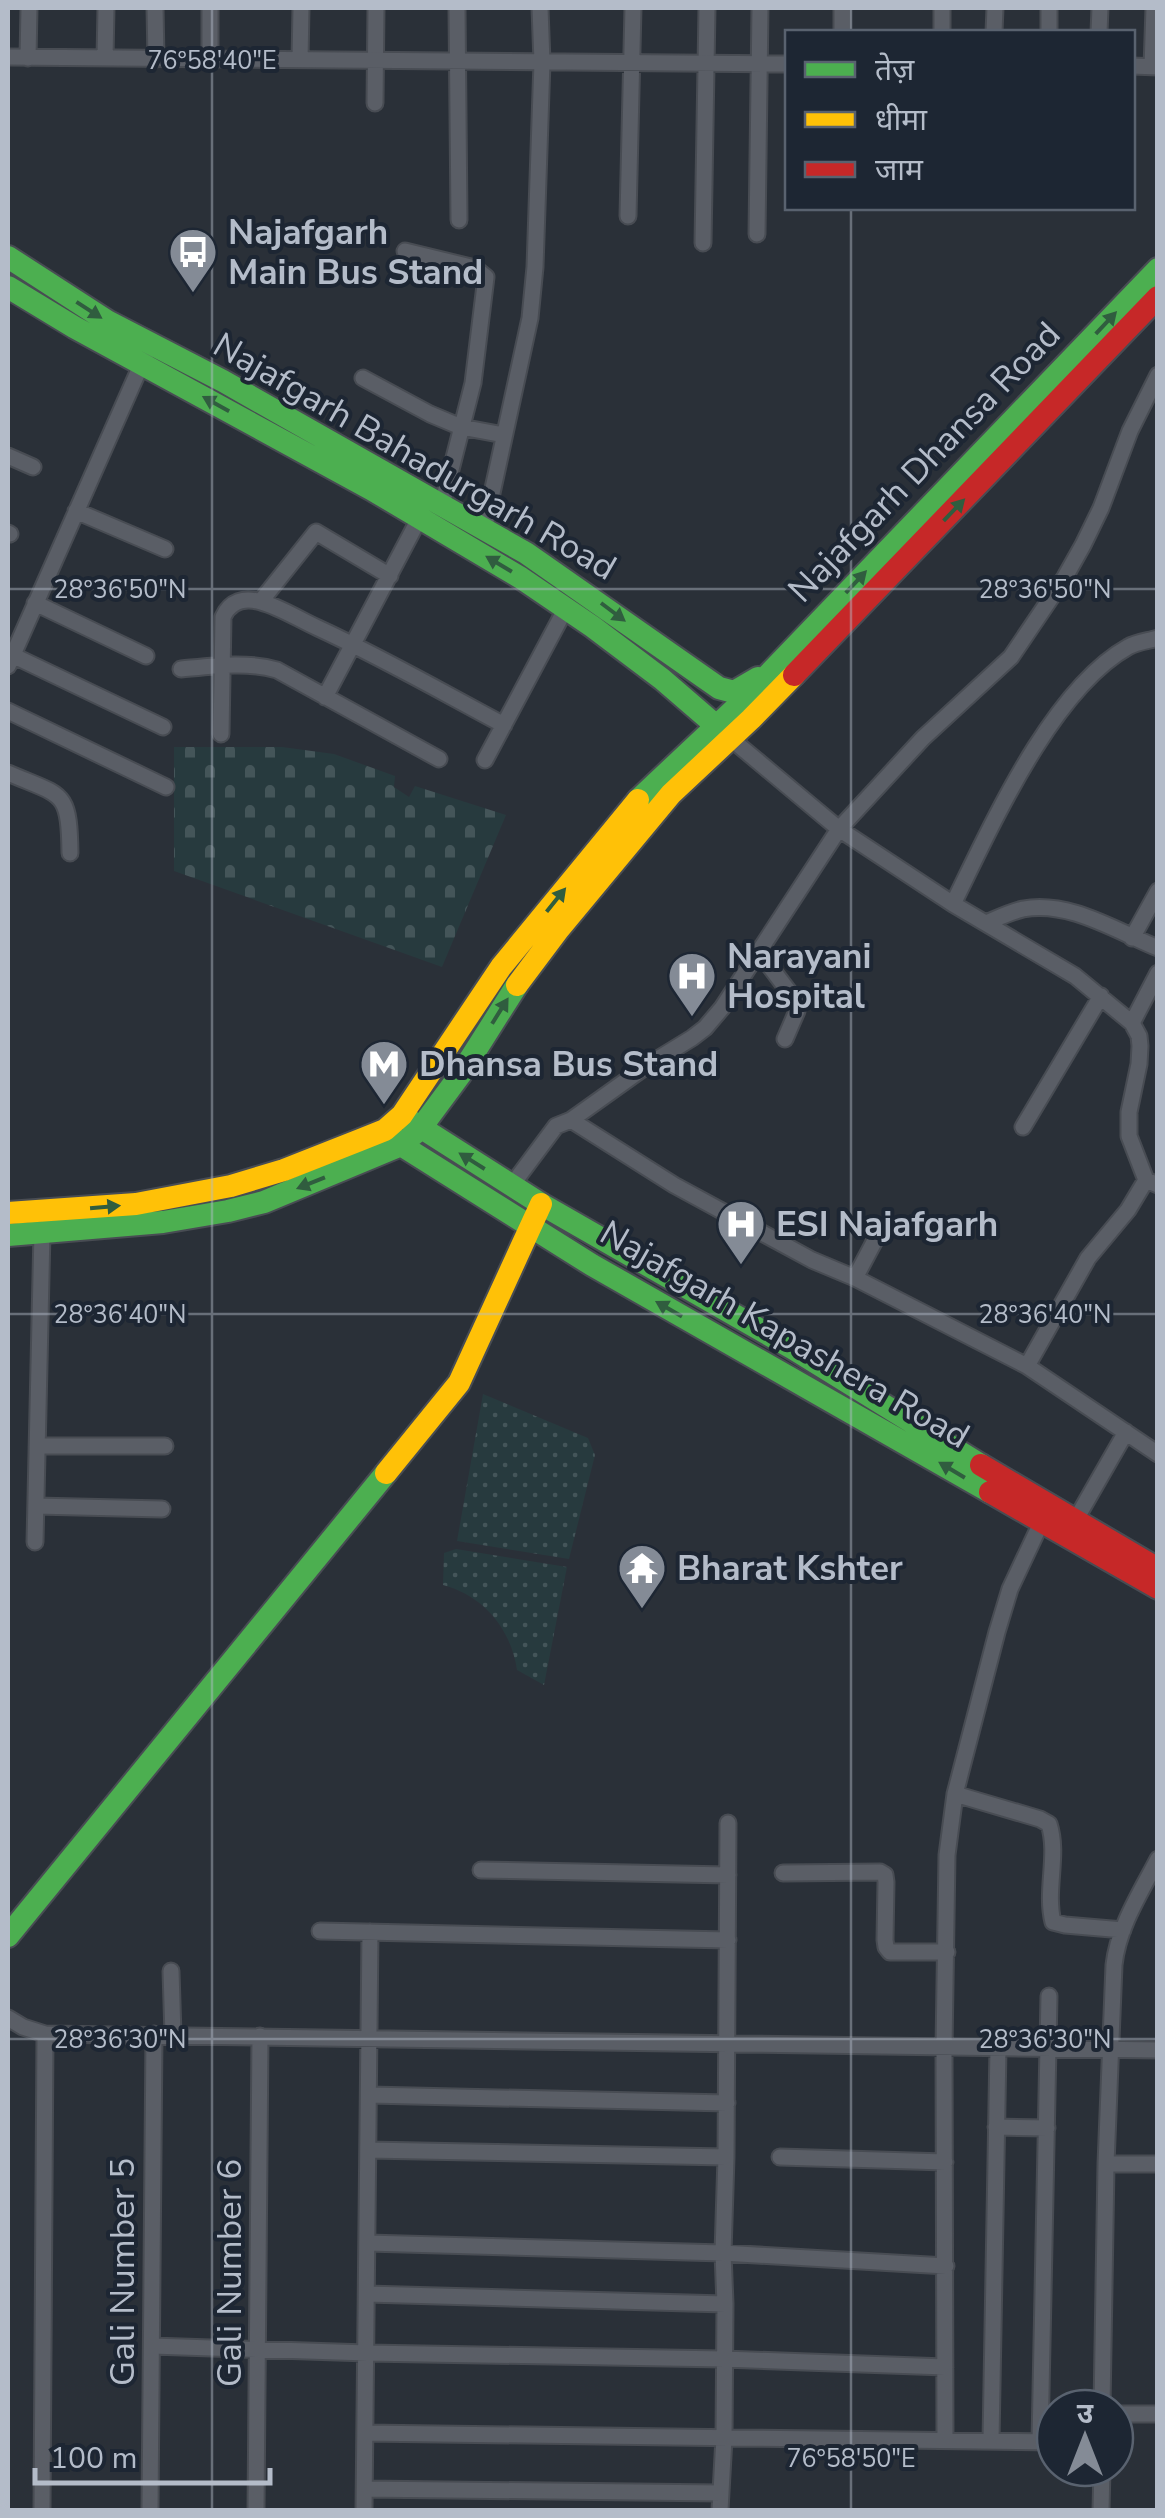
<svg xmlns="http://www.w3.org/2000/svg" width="1165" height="2518" font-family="'Nunito Sans','Noto Sans Devanagari',sans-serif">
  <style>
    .grass { fill: url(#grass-dots) }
    .cemetery { fill: url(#cemetery-stones) }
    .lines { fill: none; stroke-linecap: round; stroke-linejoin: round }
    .street-casing { stroke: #484c53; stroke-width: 19 }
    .fast-casing { stroke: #484c53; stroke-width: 26 }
    .slow-casing { stroke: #484c53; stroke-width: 26 }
    .jam-casing { stroke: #484c53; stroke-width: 26 }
    .street { stroke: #5a5e66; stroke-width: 15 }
    .fast { stroke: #4caf50; stroke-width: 22 }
    .slow { stroke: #ffc107; stroke-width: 22 }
    .jam { stroke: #c62828; stroke-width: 22 }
    .oneway { fill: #305d3f }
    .ticks { fill: none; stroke: #b4bcc9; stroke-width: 2.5; stroke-opacity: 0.45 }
    .labels { text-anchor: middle; stroke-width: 8; stroke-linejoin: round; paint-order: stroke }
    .poi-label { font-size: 35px; font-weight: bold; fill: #b4bcc9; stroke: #1d2633; text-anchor: start }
    .street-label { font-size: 35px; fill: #b4bcc9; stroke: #1d2633 }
    .ticks-label { font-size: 25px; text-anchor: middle; fill: #b4bcc9; stroke: #1d2633; stroke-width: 8; stroke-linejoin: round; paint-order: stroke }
  </style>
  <defs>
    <pattern id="grass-dots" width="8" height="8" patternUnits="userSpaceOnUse" patternTransform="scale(2.5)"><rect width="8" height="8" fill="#273a3e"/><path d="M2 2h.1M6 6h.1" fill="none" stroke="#445559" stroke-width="1.8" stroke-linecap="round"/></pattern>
    <pattern id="cemetery-stones" width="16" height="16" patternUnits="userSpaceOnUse" patternTransform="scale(2.5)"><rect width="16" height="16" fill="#273a3e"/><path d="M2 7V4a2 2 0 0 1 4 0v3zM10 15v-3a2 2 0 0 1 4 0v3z" fill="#445559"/></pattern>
  </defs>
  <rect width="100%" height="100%" fill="#2a3038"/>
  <!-- grass -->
  <path class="grass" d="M483,1394L588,1438L595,1455L569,1559L457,1541Z
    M456,1549L567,1567L544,1685L517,1670C511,1629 484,1596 443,1585L444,1553Z"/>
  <!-- cemetery -->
  <path class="cemetery" d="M174,747H282L334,754L395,776L394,787L409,797L415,786L506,815L442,967L174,871Z"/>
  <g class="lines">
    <!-- street casing -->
    <g class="street-casing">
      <path id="street" d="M155,8L156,59
        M457,8L459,220
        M1049,8V32
        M842,32V8
        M942,32V8
        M994,32L995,8
        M1099,32L1100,8
        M8,57L788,64
        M28,58L29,8
        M105,58L106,8
        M210,59V8
        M300,60L301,8
        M1132,66L1158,67
        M1152,67L1154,8
        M375,103L376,8
        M628,216L633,8
        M757,234L760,8
        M703,243L707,8
        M405,251L475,268L486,277L473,383L442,505
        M363,378L430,414L461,427L504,435
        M8,456L33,467
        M76,511L165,549
        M484,530L530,318L535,267L542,62L540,8
        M8,533L10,534
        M261,601L316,532L390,576
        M35,603L146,656
        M12,655L163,727
        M8,666L146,354
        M181,669C212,666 247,661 277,670L439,759
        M325,697L420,517
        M8,711L166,787
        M221,734L223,617C230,601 244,597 261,602C280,607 300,620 318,628C381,657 442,692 504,725
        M730,738L839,829L953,904L1075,976L1132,1023L1139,1036L1140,1046L1139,1064L1129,1112V1136L1146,1180L1158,1185
        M485,760L566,608
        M8,773C63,797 69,789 70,853
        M953,904C991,827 1051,690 1128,647C1136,642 1148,641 1158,638
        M986,923C998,918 1010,912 1023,909C1069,900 1116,931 1158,948
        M1132,938L1158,891
        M759,952L796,1001L797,1011L785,1039
        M1132,1023L1158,973
        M571,1120L674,1185L812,1260L855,1278L1027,1366L1158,1454
        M1023,1127L1101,996
        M512,1185L556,1126L571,1120L648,1065L692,1038L705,1028L722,1008L839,829L923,738L1011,657L1065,577L1083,545L1101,508L1130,431L1158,375
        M855,1278L881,1229
        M1027,1366L1088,1258L1128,1210L1146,1180
        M37,1446H165
        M36,1506L162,1509
        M1075,1521L1126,1432
        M35,1542L42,1232
        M955,1794L1040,1819L1049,1824C1059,1855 1045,1890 1053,1922L1065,1925L1123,1930
        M481,1870L728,1875
        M783,1873L880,1872L885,1875L886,1882L885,1940L886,1947L890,1952H947
        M320,1931L728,1940
        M171,1971L173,2035
        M8,2018L23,2027L45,2034L1158,2050
        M370,2095L727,2103
        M996,2127L1047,2128
        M369,2150L726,2157
        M780,2157L945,2162
        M1106,2164H1158
        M368,2243L723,2253L946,2266
        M367,2294L725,2304
        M152,2346L367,2353L724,2359L945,2367
        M1102,2408L1106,2164L1114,1965C1118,1927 1141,1892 1158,1859
        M1115,2414H1158
        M366,2433L1055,2442
        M945,2441L944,2048L947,1855L955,1794L997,1632L1010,1589L1041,1523
        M991,2441L998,2048
        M1040,2442L1049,1996
        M365,2489L721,2493
        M42,2510L45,2034
        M150,2510L154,2034
        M256,2510L260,2036
        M364,2510L370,1932
        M720,2510L724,2438L725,2304L723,2253L726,2157L728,1823
        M1101,2510L1102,2468"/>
    </g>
    <!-- fast casing -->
    <g class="fast-casing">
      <path id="fast" d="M8,257L107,321L223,381L526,553L719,688L734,692L758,678
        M8,287L74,327L371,489L521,578L593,627L662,679L728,736
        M638,800L741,703L1158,269
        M406,1118L541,1204L792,1348L981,1465
        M391,1135L401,1145L592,1265L990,1492
        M8,1235L163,1222L228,1211L264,1202L401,1145L420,1129L460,1075L517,985
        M8,1936L386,1473"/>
    </g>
    <!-- slow casing -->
    <g class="slow-casing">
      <path id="slow" d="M517,985L559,929L671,794L751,719L794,675
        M8,1213L136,1204L231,1186L284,1170L360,1140L385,1130L402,1115L501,967L638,800
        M386,1473L459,1383L541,1204"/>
    </g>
    <!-- jam casing -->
    <g class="jam-casing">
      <path id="jam" d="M794,675L1158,297
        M981,1465L1158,1569
        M990,1492L1158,1588"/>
    </g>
    <!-- street -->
    <use href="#street" class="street"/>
    <!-- fast -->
    <use href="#fast" class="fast"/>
    <!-- slow -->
    <use href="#slow" class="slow"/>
    <!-- jam -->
    <use href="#jam" class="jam"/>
  </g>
  <!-- one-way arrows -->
  <defs><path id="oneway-solid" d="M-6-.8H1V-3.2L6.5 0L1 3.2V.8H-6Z" transform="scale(2.5)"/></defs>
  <g class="oneway">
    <use href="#oneway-solid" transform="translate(89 310) rotate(33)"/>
    <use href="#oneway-solid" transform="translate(1106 323) rotate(-47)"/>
    <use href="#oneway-solid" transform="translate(216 404) rotate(-151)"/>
    <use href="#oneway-solid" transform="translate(954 510) rotate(-46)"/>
    <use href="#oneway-solid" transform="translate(499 564) rotate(-149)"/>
    <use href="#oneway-solid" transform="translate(856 582) rotate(-47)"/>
    <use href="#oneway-solid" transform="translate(613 612) rotate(37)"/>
    <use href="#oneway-solid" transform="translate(556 900) rotate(-51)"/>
    <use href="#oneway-solid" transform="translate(500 1011) rotate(-58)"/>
    <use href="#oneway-solid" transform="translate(472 1161) rotate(-148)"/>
    <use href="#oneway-solid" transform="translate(311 1183) rotate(158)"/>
    <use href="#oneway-solid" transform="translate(105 1207) rotate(-5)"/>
    <use href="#oneway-solid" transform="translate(669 1309) rotate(-150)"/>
    <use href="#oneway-solid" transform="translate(952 1470) rotate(-149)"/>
  </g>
  <!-- ticks -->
  <path class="ticks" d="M212,8V2510M851,8V32M851,208V2510M8,589H1158M8,1314H1158M8,2039H1158"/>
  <!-- icons -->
  <defs>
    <g id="bus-pin" transform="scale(2.5)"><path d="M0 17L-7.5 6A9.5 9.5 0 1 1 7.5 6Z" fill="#848b96" stroke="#1d2633"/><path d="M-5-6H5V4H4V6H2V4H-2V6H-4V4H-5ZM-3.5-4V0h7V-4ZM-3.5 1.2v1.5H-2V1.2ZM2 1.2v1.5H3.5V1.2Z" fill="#fff"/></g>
    <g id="hospital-pin" transform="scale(2.5)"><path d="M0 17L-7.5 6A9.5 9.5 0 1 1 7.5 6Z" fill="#848b96" stroke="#1d2633"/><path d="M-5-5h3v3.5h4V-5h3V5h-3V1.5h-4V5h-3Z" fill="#fff"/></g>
    <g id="metro-pin" transform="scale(2.5)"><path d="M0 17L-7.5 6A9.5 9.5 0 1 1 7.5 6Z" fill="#848b96" stroke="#1d2633"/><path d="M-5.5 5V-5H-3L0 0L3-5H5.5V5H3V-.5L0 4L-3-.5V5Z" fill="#fff"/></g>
    <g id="temple-pin" transform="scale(2.5)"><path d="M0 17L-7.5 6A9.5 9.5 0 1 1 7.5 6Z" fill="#848b96" stroke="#1d2633"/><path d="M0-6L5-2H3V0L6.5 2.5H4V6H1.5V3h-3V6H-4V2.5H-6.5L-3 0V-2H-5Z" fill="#fff"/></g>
  </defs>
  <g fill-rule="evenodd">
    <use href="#bus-pin" x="193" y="252"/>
    <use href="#hospital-pin" x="692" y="976"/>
    <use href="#metro-pin" x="384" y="1064"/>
    <use href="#hospital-pin" x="741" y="1224"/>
    <use href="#temple-pin" x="642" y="1568"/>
  </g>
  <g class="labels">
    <!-- poi labels -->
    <g class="poi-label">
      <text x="228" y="244">Najafgarh<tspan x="228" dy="40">Main Bus Stand</tspan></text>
      <text x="727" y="968">Narayani<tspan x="727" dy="40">Hospital</tspan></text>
      <text x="419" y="1076">Dhansa Bus Stand</text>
      <text x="776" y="1236">ESI Najafgarh</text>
      <text x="677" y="1580">Bharat Kshter</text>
    </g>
    <!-- street labels -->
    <g class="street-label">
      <text transform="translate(415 456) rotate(30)" y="12">Najafgarh Bahadurgarh Road</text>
      <text transform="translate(924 462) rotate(-46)" y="12">Najafgarh Dhansa Road</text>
      <text transform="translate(785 1334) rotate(30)" y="12">Najafgarh Kapashera Road</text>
      <text transform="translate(122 2272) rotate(-90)" y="12">Gali Number 5</text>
      <text transform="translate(229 2273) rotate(-90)" y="12">Gali Number 6</text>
    </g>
  </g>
  <g class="ticks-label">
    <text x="212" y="69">76°58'40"E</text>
    <text x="120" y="598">28°36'50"N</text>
    <text x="1045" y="598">28°36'50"N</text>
    <text x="120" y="1323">28°36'40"N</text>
    <text x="1045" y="1323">28°36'40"N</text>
    <text x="120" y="2048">28°36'30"N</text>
    <text x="1045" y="2048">28°36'30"N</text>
    <text x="851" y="2467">76°58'50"E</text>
  </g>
  <!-- border -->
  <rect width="1165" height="2518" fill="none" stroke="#b4bcc9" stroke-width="20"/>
  <!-- legend -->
  <rect x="785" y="30" width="350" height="180" fill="#1d2633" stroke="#59626f" stroke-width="2.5"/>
  <rect x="805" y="62" width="50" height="15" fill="#4caf50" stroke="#59626f" stroke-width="2.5"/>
  <text x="875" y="80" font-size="30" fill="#b4bcc9">तेज़</text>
  <rect x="805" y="112" width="50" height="15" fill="#ffc107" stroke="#59626f" stroke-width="2.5"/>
  <text x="875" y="130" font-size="30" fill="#b4bcc9">धीमा</text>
  <rect x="805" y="162" width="50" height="15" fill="#c62828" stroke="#59626f" stroke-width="2.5"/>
  <text x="875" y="180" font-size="30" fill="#b4bcc9">जाम</text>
  <!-- north arrow -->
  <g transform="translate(1085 2438)"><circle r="48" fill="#1d2633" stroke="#59626f" stroke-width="2.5"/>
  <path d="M0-8L18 38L0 25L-18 38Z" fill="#848b96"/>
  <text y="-15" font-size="28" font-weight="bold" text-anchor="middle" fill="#b4bcc9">उ</text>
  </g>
  <!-- scale -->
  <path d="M35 2468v15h235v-15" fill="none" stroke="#b4bcc9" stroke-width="5"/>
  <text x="50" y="2468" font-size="30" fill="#b4bcc9" stroke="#1d2633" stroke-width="8" paint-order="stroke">100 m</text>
</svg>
